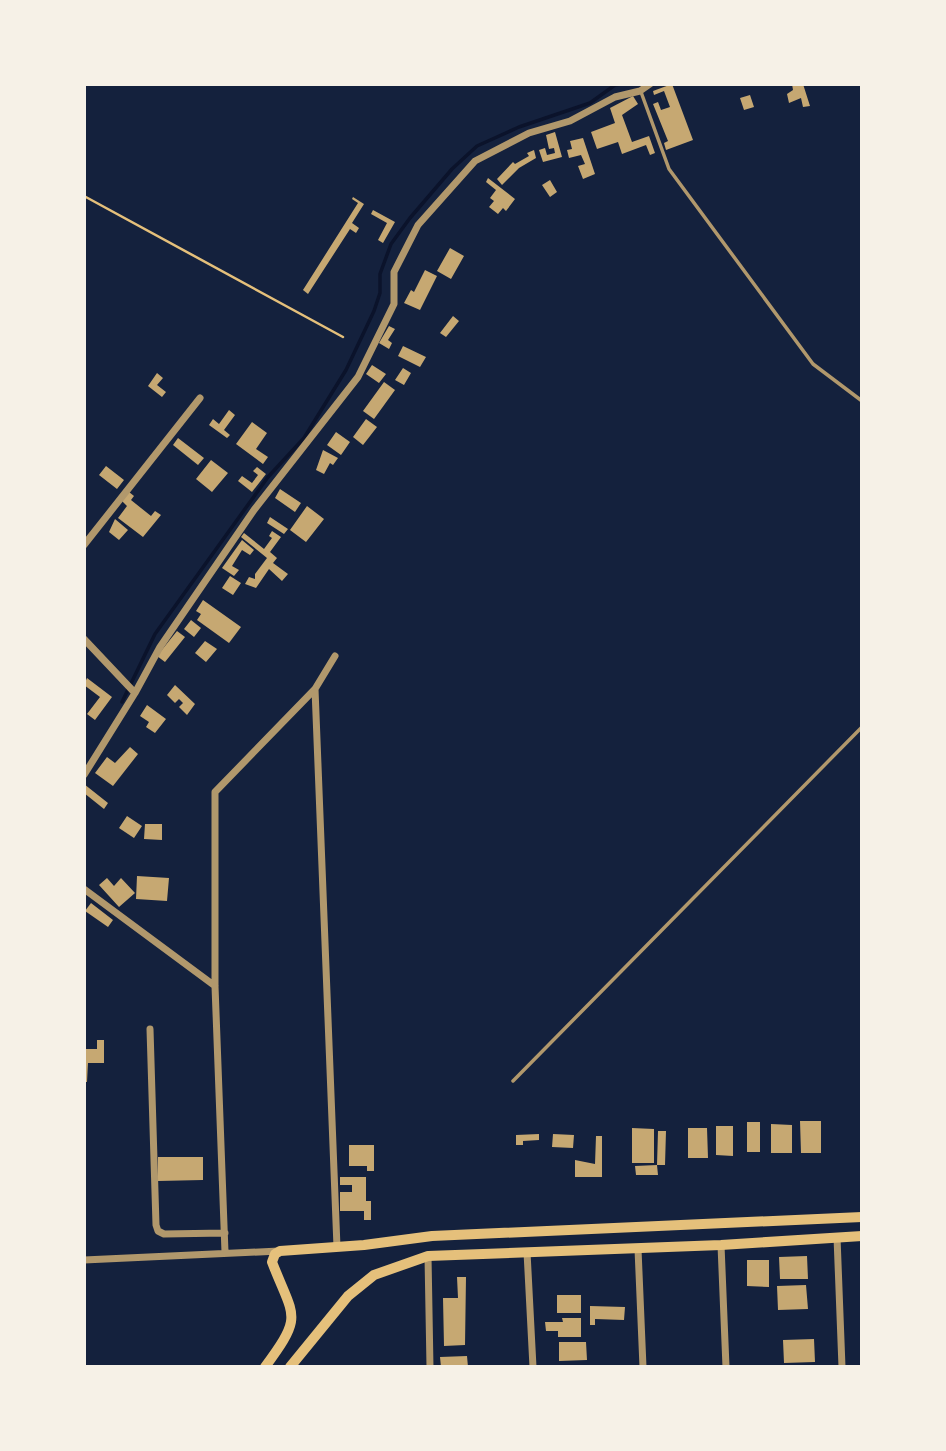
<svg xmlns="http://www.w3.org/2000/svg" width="946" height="1451" font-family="'IBM Plex Serif',serif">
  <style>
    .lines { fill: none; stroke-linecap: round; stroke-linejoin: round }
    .stream { stroke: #0b132b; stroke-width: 3.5 }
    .building { fill: #c6a872 }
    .path { stroke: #e5c07b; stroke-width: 2.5 }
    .service { stroke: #b1986c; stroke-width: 3.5 }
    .minor { stroke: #b1986c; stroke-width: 7 }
    .secondary { stroke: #e5c07b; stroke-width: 10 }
  </style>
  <rect width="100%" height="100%" fill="#14213d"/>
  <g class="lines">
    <!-- stream -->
    <path class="stream" d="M122,702L155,634L268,477L304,438L346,370L374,311L380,293V274L391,244L410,218L452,169L477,146L519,127L590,103L615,85L622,84"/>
  </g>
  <!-- building -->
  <path class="building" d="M672,84L693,140L666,150L664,143L668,141L653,104L658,102L661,110L670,107L664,91L654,95L653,91Z
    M792,84H803L810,106L803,107L801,98L789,103L787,94L793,90Z
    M750,95L754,107L744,110L740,98Z
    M633,96L638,104L622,115L632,142L649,136L655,153L650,155L646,145L622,154L618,142L597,149L591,132L615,123L610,108Z
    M555,132L562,157L543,162L539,150L545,148L547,155L555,153L554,148L549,149L546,135Z
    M583,138L595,174L583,179L578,166L585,164L581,155L569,158L567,150L572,149L570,141Z
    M534,150L536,158L519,168L502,185L497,179L513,162L515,164L529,156L527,153Z
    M488,178L515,199L506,211L503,208L498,214L489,207L494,201L490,198L496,190L486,182Z
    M550,180L557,192L550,197L542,185Z
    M353,197L364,204L352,223L359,228L356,233L350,229L308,294L303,290L358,203L352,199Z
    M373,210L395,222L383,243L378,240L387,223L371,214Z
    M450,248L464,256L451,279L437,271Z
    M425,270L437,276L420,310L404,303L411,290L414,292Z
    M453,316L459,321L446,337L440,333Z
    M389,326L395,329L388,340L392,343L389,349L379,343Z
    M403,346L426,357L420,367L398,356Z
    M372,365L386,374L379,383L366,374Z
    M403,368L411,373L404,385L395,380Z
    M157,373L163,378L157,385L166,392L162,397L148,386Z
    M384,382L395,390L374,419L363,411Z
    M229,410L235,415L224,430L230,435L227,438L209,425L213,419L219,424Z
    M366,419L377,427L363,445L353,437Z
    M252,422L267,433L256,449L268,457L263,464L236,444Z
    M336,432L350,442L341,455L327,445Z
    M178,438L204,458L198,465L173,445Z
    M323,450L338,458L333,465L330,463L324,474L316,470Z
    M211,460L228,473L212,492L196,479Z
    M106,466L124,480L117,489L99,475Z
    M257,467L266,474L252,492L238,481L242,476L252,483L258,475L253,471Z
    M280,489L301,503L295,512L275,498Z
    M129,492L134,496L131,500L151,516L155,511L161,515L143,537L118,518L127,506L122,501Z
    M307,506L324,519L306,542L290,530Z
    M270,517L288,529L284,534L267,523Z
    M115,519L128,530L119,540L109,532Z
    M272,531L281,537L270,552L277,558L273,563L288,574L282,581L269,569L256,588L245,584L249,577L255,579V574L267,558L241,537L244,533L264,549L272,538L269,536Z
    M242,540L254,550L250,555L242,550L232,566L239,570L234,576L222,568Z
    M230,576L241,583L233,595L222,588Z
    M203,600L241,627L229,643L197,620L201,614L196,611Z
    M191,620L201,628L194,637L184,629Z
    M177,631L185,637L165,662L157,656Z
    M205,641L217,649L206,662L195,653Z
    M87,678L112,697L95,720L87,714L100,697L84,685Z
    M175,685L195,704L187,715L179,707L183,703L179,699L175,703L167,695Z
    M147,705L166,719L155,733L146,727L149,722L140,716Z
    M130,747L138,754L113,786L95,773L107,757L115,763Z
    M84,784L108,803L104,809L84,793Z
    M127,816L142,826L134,838L119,828Z
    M145,824H162V840L144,839Z
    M137,876L169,878L167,901L136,899Z
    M107,878L114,886L121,878L135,893L119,907L99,885Z
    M91,903L113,920L108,927L85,911Z
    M97,1040H104V1063H88L87,1082H84V1049H97Z
    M800,1121H821V1153H801Z
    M747,1122H760V1152H747Z
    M771,1124L792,1125V1153H771Z
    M716,1126H733V1156L716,1155Z
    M632,1128L654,1129V1163H632Z
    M688,1128H707L708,1158H688Z
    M658,1131H666L665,1165H657L658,1175H636L635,1166L657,1165Z
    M539,1134V1140L523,1141V1145H516V1135Z
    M553,1134L574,1135L573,1148L552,1147Z
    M596,1136H602V1177H575V1160L595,1164Z
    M349,1145H374V1171H367V1166H349Z
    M158,1157H203V1180L158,1181Z
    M340,1177H366V1201H371V1220H364V1211H340V1192H352V1185H340Z
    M807,1256L808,1279H780L779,1257Z
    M747,1260H769V1287L747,1286Z
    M457,1277H466L465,1345L444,1346L443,1298H458Z
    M806,1285L808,1309L778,1310L777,1286Z
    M557,1295H581V1313H557Z
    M590,1306L625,1307L624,1320L595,1319V1325H590Z
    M562,1318H581V1337H558V1331H546L545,1322H563Z
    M814,1339L815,1362L784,1363L783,1340Z
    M559,1342H586L587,1360L559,1361Z
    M467,1356L468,1367H441L440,1357Z"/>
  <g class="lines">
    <!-- path -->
    <path class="path" d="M84,196L343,337"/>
    <!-- service -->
    <path class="service" d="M641,92L669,169L813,364L862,401
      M513,1081L862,727"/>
    <!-- minor -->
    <path class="minor" d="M84,545L200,398
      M84,639L135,693
      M315,689L337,1247
      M84,775L135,693L160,647L254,510L358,377L394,304V272L418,225L475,161L529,133L570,121L615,97L640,91L650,84
      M84,889L215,986
      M150,1029L156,1225L158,1231L164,1234L225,1233
      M837,1237L842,1367
      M721,1245L726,1367
      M638,1249L643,1367
      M225,1252L215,986V792L315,689L335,656
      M527,1252L533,1367
      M428,1256L430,1367
      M84,1260L279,1251"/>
    <!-- secondary -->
    <path class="secondary" d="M265,1367C304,1314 294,1319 272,1262L275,1254L280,1251L364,1245L432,1236L862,1217
      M290,1367L348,1296L374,1275L428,1256L721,1245L862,1236"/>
  </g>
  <!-- border -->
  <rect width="946" height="1451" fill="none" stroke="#f6f1e7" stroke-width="172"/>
</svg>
